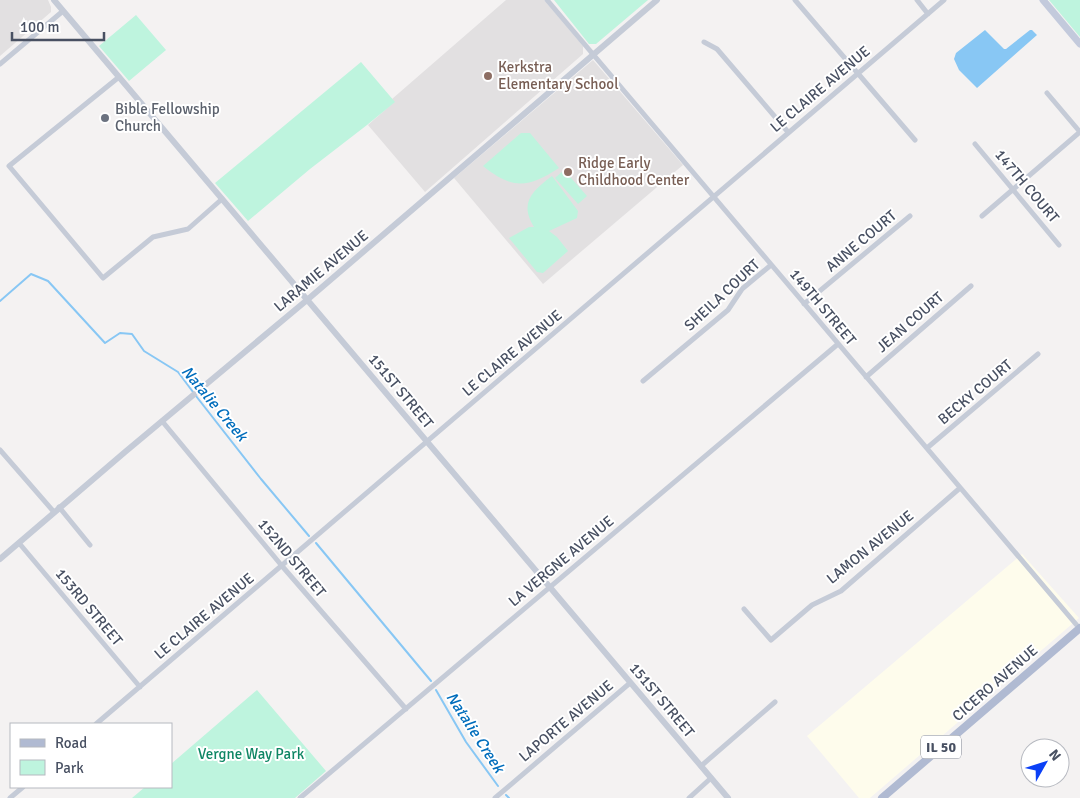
<svg xmlns="http://www.w3.org/2000/svg" width="1080" height="798" font-family="Signika,sans-serif">
  <style>
    .commercial { fill: #fefcec }
    .education { fill: #e2e0e1 }
    .green { fill: #bef4de }
    .water { fill: #88c7f4 }
    .lines { fill: none; stroke-linecap: round; stroke-linejoin: round }
    .stream { stroke: #88c7f4; stroke-width: 2 }
    .minor { stroke: #c5cbd7; stroke-width: 5 }
    .tertiary { stroke: #c5cbd7; stroke-width: 6 }
    .secondary { stroke: #c3cadc; stroke-width: 7 }
    .primary { stroke: #b0bad2; stroke-width: 8 }
    .education-dot { fill: #8d6e63; stroke: #fff; stroke-width: 2 }
    .worship-dot { fill: #6b7280; stroke: #fff; stroke-width: 2 }
    .labels { text-anchor: middle; stroke-width: 4; stroke-linejoin: round; paint-order: stroke }
    .shield { fill: #fff; stroke: #7f8491; stroke-width: 1 }
    .shield-label { font-size: 14px; font-weight: bold; fill: #485062 }
    .education-label { font-size: 15px; fill: #785e54; stroke: #fff; text-anchor: start }
    .street-label { font-size: 15px; fill: #485062; stroke: #fff }
    .worship-label { font-size: 15px; fill: #5b616d; stroke: #fff; text-anchor: start }
    .park-label { font-size: 15px; fill: #0f8664; stroke: #fff }
    .water-label { font-size: 16px; font-style: italic; fill: #006dbc; stroke: #fff }
  </style>
  <rect width="100%" height="100%" fill="#f4f2f2"/>
  <!-- commercial -->
  <path class="commercial" d="M1022,554L1079,618L870,798H859L807,736Z"/>
  <!-- education -->
  <path class="education" d="M0,0H48L51,7V12L0,56Z
    M506,0H544L583,46V54L425,192L368,125L394,102L392,99Z
    M593,60L683,165L543,284L454,178Z"/>
  <!-- green -->
  <path class="green" d="M554,0H648L596,44H589Z
    M1049,0H1080V37Z
    M136,15L166,50L129,81L99,46Z
    M361,62L395,102L367,125L310,169L248,221L215,183Z
    M521,133H530L559,168C528,188 513,190 483,166Z
    M564,170L587,196L578,204L555,178Z
    M552,176L578,211L577,218L549,231L557,237L568,251L543,273L537,272L509,238L529,227H534C519,203 532,191 552,176Z
    M257,690L326,771L295,798H132L145,787H171V764Z"/>
  <!-- water -->
  <path class="water" d="M985,30L1004,49H1006L1030,30H1032L1037,35L977,88L959,70L954,59L956,53Z"/>
  <g class="lines">
    <!-- stream -->
    <path class="stream" d="M0,301L31,274L48,281L105,343L120,333L132,334L144,351L178,372L193,392
      M196,396L261,479L309,536
      M316,543L431,681
      M436,690L466,742L498,786
      M506,795L509,798"/>
    <!-- minor -->
    <path class="minor" d="M547,0L1080,629
      M795,0L915,140
      M917,0L928,14
      M704,42L717,49L788,132
      M0,64L63,11
      M119,77L9,166L103,278L153,237L188,229L222,199
      M1047,93L1080,132
      M975,144L1059,245
      M982,216L1080,132
      M804,304L910,216
      M866,377L971,286
      M643,381L728,310L742,289L771,265
      M162,421L282,566L406,709
      M927,448L1038,354
      M0,450L54,512
      M59,507L90,545
      M19,543L140,687
      M744,609L771,640L812,605L841,591L960,488
      M96,724L944,0
      M701,766L775,702
      M10,798L23,787
      M300,798L838,344
      M495,798L630,683
      M689,798L711,778"/>
    <!-- tertiary -->
    <path class="tertiary" d="M54,0L728,798
      M0,559L125,452L307,300L657,0"/>
    <!-- secondary -->
    <path class="secondary" d="M1043,0L1080,44"/>
    <!-- primary -->
    <path class="primary" d="M882,798L1080,628"/>
  </g>
  <!-- markers -->
  <g class="education-dot">
    <circle cx="488" cy="76" r="5"/>
    <circle cx="568" cy="172" r="5"/>
  </g>
  <circle class="worship-dot" cx="105" cy="118" r="5"/>
  <g class="labels">
    <!-- shield labels -->
    <rect class="shield" x="921" y="735.5" width="40" height="23" rx="4"/>
    <g class="shield-label">
      <text x="941" y="752">IL 50</text>
    </g>
    <!-- education labels -->
    <g class="education-label">
      <text x="498" y="72">Kerkstra<tspan x="498" dy="17">Elementary School</tspan></text>
      <text x="578" y="168">Ridge Early<tspan x="578" dy="17">Childhood Center</tspan></text>
    </g>
    <!-- street labels -->
    <g class="street-label">
      <text transform="translate(820 89) rotate(-40)" y="5">LE CLAIRE AVENUE</text>
      <text transform="translate(1027 186) rotate(50)" y="5">147TH COURT</text>
      <text transform="translate(861 241) rotate(-40)" y="5">ANNE COURT</text>
      <text transform="translate(321 271) rotate(-40)" y="5">LARAMIE AVENUE</text>
      <text transform="translate(722 295) rotate(-43)" y="5">SHEILA COURT</text>
      <text transform="translate(823 307) rotate(50)" y="5">149TH STREET</text>
      <text transform="translate(910 322) rotate(-41)" y="5">JEAN COURT</text>
      <text transform="translate(512 353) rotate(-40)" y="5">LE CLAIRE AVENUE</text>
      <text transform="translate(401 391) rotate(50)" y="5">151ST STREET</text>
      <text transform="translate(975 392) rotate(-40)" y="5">BECKY COURT</text>
      <text transform="translate(870 547) rotate(-39)" y="5">LAMON AVENUE</text>
      <text transform="translate(292 558) rotate(50)" y="5">152ND STREET</text>
      <text transform="translate(561 561) rotate(-40)" y="5">LA VERGNE AVENUE</text>
      <text transform="translate(89 607) rotate(50)" y="5">153RD STREET</text>
      <text transform="translate(204 616) rotate(-40)" y="5">LE CLAIRE AVENUE</text>
      <text transform="translate(995 683) rotate(-41)" y="5">CICERO AVENUE</text>
      <text transform="translate(662 700) rotate(50)" y="5">151ST STREET</text>
      <text transform="translate(566 721) rotate(-40)" y="5">LAPORTE AVENUE</text>
    </g>
    <!-- worship labels -->
    <g class="worship-label">
      <text x="115" y="114">Bible Fellowship<tspan x="115" dy="17">Church</tspan></text>
    </g>
    <!-- park labels -->
    <g class="park-label">
      <text x="251" y="759">Vergne Way Park</text>
    </g>
    <!-- water labels -->
    <g class="water-label">
      <text transform="translate(215 403) rotate(50)" y="6">Natalie Creek</text>
      <text transform="translate(476 732) rotate(57)" y="6">Natalie Creek</text>
    </g>
  </g>
  <!-- legend -->
  <rect x="10" y="723" width="162" height="65" fill="#ffffff" stroke="#b6b9c0"/>
  <rect x="20" y="739" width="25" height="8" fill="#b0bad2" stroke="#b6b9c0"/>
  <text x="55" y="748" font-size="15" fill="#485062">Road</text>
  <rect x="20" y="760" width="25" height="15" fill="#bef4de" stroke="#b6b9c0"/>
  <text x="55" y="773" font-size="15" fill="#485062">Park</text>
  <!-- north arrow -->
  <g transform="translate(1045 763) rotate(51)"><circle r="24" fill="#ffffff" stroke="#b6b9c0"/>
  <path d="M0-4L9 19L0 12L-9 19Z" fill="#0b40f6"/>
  <text y="-8" font-size="14" font-weight="bold" text-anchor="middle" fill="#485062">N</text>
  </g>
  <!-- scale -->
  <path d="M12 32v8h92v-8" fill="none" stroke="#485062" stroke-width="2.5"/>
  <text x="20" y="32" font-size="15" fill="#485062" stroke="#ffffff" stroke-width="4" paint-order="stroke">100 m</text>
</svg>
